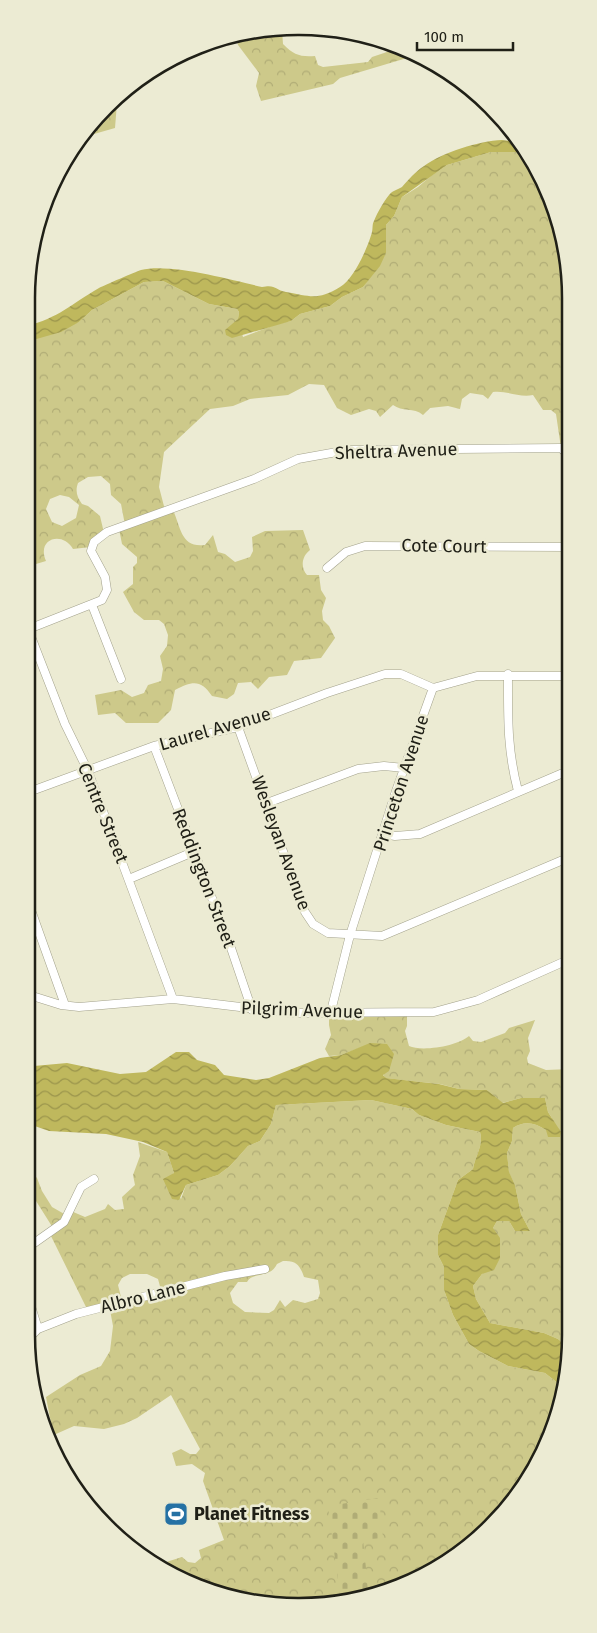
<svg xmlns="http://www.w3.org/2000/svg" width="597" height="1633" font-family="'Fira Sans',sans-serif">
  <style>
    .forest { fill: url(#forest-crowns); fill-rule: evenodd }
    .cemetery { fill: url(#cemetery-stones) }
    .water { fill: url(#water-waves) }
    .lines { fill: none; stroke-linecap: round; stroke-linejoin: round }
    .street-casing { stroke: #a3a28c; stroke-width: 9 }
    .street { stroke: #fff; stroke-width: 8 }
    .labels { text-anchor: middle; stroke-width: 5; stroke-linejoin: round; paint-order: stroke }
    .street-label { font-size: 18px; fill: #202017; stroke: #ecebd3 }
    .poi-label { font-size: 18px; font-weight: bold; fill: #202017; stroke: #ecebd3; text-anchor: start }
    .rim { fill: none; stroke: #202017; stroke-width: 2.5 }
  </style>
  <defs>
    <pattern id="forest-crowns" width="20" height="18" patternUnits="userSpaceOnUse" patternTransform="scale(1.25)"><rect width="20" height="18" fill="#cdc98a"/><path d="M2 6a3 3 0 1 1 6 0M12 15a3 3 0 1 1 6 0" fill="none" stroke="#b0ac76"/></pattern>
    <pattern id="cemetery-stones" width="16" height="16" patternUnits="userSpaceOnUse" patternTransform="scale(1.25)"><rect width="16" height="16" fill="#cdc98a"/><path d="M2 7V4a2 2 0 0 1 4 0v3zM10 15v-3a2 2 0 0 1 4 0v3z" fill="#b0ac76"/></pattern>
    <pattern id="water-waves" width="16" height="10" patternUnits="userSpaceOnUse" patternTransform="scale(1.25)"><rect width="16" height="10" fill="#bfb85d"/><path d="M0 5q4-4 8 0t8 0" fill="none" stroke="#9b954c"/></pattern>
  </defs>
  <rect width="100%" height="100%" fill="#ecebd3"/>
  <!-- forest -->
  <path class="forest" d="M263,29L282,30L283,44C294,55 300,57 315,56L318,65L323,67L368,62L372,57L399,48L417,55L340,78L333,84L261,101L256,86L259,73L238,45L236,38Z
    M117,103L115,128L80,138L82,133Z
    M491,152H521L527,155L543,178L568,263L569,444L564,451L561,448L556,414L551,410H543L533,395C519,398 506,390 493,392L488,399L483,395L470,393L462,399L460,409L448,406L430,408L423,415C414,407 402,412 393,405L380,417L376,411L369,409L351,415L337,408L324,385L309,384L288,395L250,399L233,406L210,409L164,452L159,487L165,510H173C181,528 181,548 205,545L213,535L218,552L225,554L235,562L250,557L253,551L252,537L265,531L303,530L310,550C302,556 300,567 307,575H319L321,590L326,598L322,611L323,620L329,626L335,638L321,658L294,661L287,675L269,677L258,689L251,682L238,683L234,694L227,699L212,696C201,679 192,681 175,690L171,710L158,723H126L115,713L98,715L95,695L121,690L132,697L144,693L148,685L161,681L163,669L160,656L167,646L168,635L164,624L159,620H144L134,612L123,592L133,584V567L137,563V557L122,544L119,529L125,525L121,504L111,495L110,484L101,476L88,477L78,483C75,491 77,497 82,504L88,506L100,516L104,533L91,547L73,549C63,531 36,538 46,561L26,567V342L79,322L92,310L144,282L163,281L209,304L237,309L239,312L238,319L243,337L277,324L291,321L300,314L330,306L342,297L363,287L386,253V225L394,216L402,197L418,187L431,176L447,165ZM60,495L69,497L79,505L76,518L62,526L52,522L46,509L50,499Z
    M329,1011L407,1012V1026L405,1031L409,1046C422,1052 458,1046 469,1036L473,1041L481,1042L505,1033L509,1028L535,1020L528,1038L530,1051L527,1058L528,1063L546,1070L570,1069L569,1348L558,1339L544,1333L490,1323L476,1299L473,1286L482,1274L499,1258L493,1228L497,1221H509L515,1231H530L521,1214L515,1185L509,1173L507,1153L512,1141L513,1128C525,1120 535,1123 546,1130L552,1118L548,1112L545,1098H521L502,1103L487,1090L459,1089L440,1084L385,1078L370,1044L341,1055L329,1056L325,1049L331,1035L329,1025Z
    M371,1100L412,1109L419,1115L446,1125L480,1132C484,1145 475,1156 473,1169L458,1180L438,1235V1255L444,1267V1290L453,1315L469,1344L479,1351L508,1366L545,1373L564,1388L562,1405L525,1486L450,1561L369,1598L344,1597L263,1604L178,1579L160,1564L182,1557L188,1562L195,1563L201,1558L199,1550L224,1540L203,1481L205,1473L192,1464L176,1466L172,1453L181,1449L190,1454H196L200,1449L171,1395L137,1418L124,1424L104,1429L74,1426L47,1438L45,1431L51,1423L46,1397L80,1375L101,1366L110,1351L113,1326L110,1310L86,1307L50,1234L53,1228L26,1185V1162L29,1170L37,1178L42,1191L52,1207L66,1215L71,1211L85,1217L105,1209L108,1204L115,1210L124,1209L122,1197L135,1185L133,1175L140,1156L138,1142L167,1152L174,1173L170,1178L181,1199L186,1185L218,1175L230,1166L248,1146L260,1141L271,1124L276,1105ZM283,1261C296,1260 300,1265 304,1277L318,1280L320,1293L318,1299L305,1303L293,1300L285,1307L280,1300L274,1310L269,1313L245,1312L233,1303L230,1293L238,1282H247C253,1271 270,1279 277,1264ZM130,1274H147L158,1279L161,1290L122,1301L118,1285L122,1278Z"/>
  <!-- cemetery -->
  <path class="cemetery" d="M379,1498L383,1538L363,1540L369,1597L312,1601V1599L340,1596L328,1506Z"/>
  <!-- water -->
  <path class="water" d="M502,140L519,142L527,155L521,152H491L447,165L402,197L394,216L386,225V253L380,266L363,287L342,297L330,306L300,314L291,321L232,338L226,335L225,330L238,319L239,312L237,309L209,304L163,281L144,282L92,310L79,322L61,332L26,342V326C59,318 71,304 99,288C105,285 135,272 141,270C171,263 231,280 262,287C276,284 275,290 286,292C310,296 317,301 340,287C354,279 368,247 372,232C373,228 372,224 374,221C377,213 386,197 392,192C395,190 399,189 402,187C409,179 415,172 424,166C443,152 479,141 502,140Z
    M370,1043L387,1044L394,1054L389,1071L383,1075L386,1078L439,1084L459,1089L487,1090L503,1103L521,1098H545L548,1112L561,1132L560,1137H548L546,1130C535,1123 525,1120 513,1128L512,1141L507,1153L509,1172L515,1185L521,1214L530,1231H515L509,1221H497L493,1228L500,1238V1258L494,1270L482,1274L473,1286L476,1299L490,1323L544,1333L558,1339L569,1348L564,1388L545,1373L508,1366L479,1351L469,1344L453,1315L444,1290V1267L438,1255V1235L458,1180L473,1169C475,1156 484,1145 480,1132L446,1125L419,1115L412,1109L371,1100L276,1105L271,1124L260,1141L248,1146L230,1166L218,1175L186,1185L179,1200L172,1199L163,1179L174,1173L167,1152L143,1142L106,1134L49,1131L26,1123V1061L34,1066L67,1063L120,1074L146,1072L176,1052H189L197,1060L215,1065L224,1075L256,1080L269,1078L320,1058L341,1055Z"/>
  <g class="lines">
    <!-- street casing -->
    <g class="street-casing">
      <path id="street" d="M327,568L346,552L365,546L569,547
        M92,605L121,679
        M28,629L65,724L88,771L173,999
        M26,630L102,600L107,590L105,577L91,551L94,542L107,532L254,479L298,459L348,450L561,448L567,454L569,463
        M508,674C508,717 507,749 518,791
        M238,727L305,912L313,924L328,933L382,936L570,857
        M154,746L231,948L252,1010
        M26,793L154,746L238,727L327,693L385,674H401L433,688
        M267,803L358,769L384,766L404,768
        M384,834L395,836L420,834L570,770
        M129,879L193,852
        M26,896L65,1005
        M26,994L61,1005L79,1007L173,999L291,1013L434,1012L478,1000L570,959
        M331,1011L350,935L396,791L433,688L477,676H569
        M26,1246H30L64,1222L81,1187L94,1179
        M26,1290L38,1329
        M27,1340L38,1329L76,1314L225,1276L265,1269"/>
    </g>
    <!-- street -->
    <use href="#street" class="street"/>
  </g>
  <!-- icons -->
  <defs>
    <g id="stadium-square" transform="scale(1.25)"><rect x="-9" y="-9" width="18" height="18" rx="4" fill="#2571a4" stroke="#ecebd3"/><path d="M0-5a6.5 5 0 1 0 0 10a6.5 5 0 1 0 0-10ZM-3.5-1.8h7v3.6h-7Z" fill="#fff"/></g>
  </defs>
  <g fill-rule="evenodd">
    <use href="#stadium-square" x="176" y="1514"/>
  </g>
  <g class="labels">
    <!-- street labels -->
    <g class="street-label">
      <text transform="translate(396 451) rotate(-2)" y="6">Sheltra Avenue</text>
      <text transform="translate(444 546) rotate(1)" y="6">Cote Court</text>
      <text transform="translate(215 729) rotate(-16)" y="6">Laurel Avenue</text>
      <text transform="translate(401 783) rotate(-72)" y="6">Princeton Avenue</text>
      <text transform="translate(103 813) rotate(68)" y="6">Centre Street</text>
      <text transform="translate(281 843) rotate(70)" y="6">Wesleyan Avenue</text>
      <text transform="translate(204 878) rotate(69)" y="6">Reddington Street</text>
      <text transform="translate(302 1010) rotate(2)" y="6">Pilgrim Avenue</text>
      <text transform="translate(143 1297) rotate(-14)" y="6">Albro Lane</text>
    </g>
    <!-- poi labels -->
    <g class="poi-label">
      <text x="194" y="1520">Planet Fitness</text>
    </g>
  </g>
  <!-- crop -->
  <path d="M0 0H597V1633H0ZM298 35H299A263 263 0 0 1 562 298V1335A263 263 0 0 1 299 1598H298A263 263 0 0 1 35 1335V298A263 263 0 0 1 298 35Z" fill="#ecebd3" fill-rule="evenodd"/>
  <path class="rim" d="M298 35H299A263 263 0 0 1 562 298V1335A263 263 0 0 1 299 1598H298A263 263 0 0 1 35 1335V298A263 263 0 0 1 298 35Z"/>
  <!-- scale -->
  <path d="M417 42v8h96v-8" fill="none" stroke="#202017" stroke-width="2.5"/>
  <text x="424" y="42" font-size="15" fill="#202017" stroke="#ecebd3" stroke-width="4" paint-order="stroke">100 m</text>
</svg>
